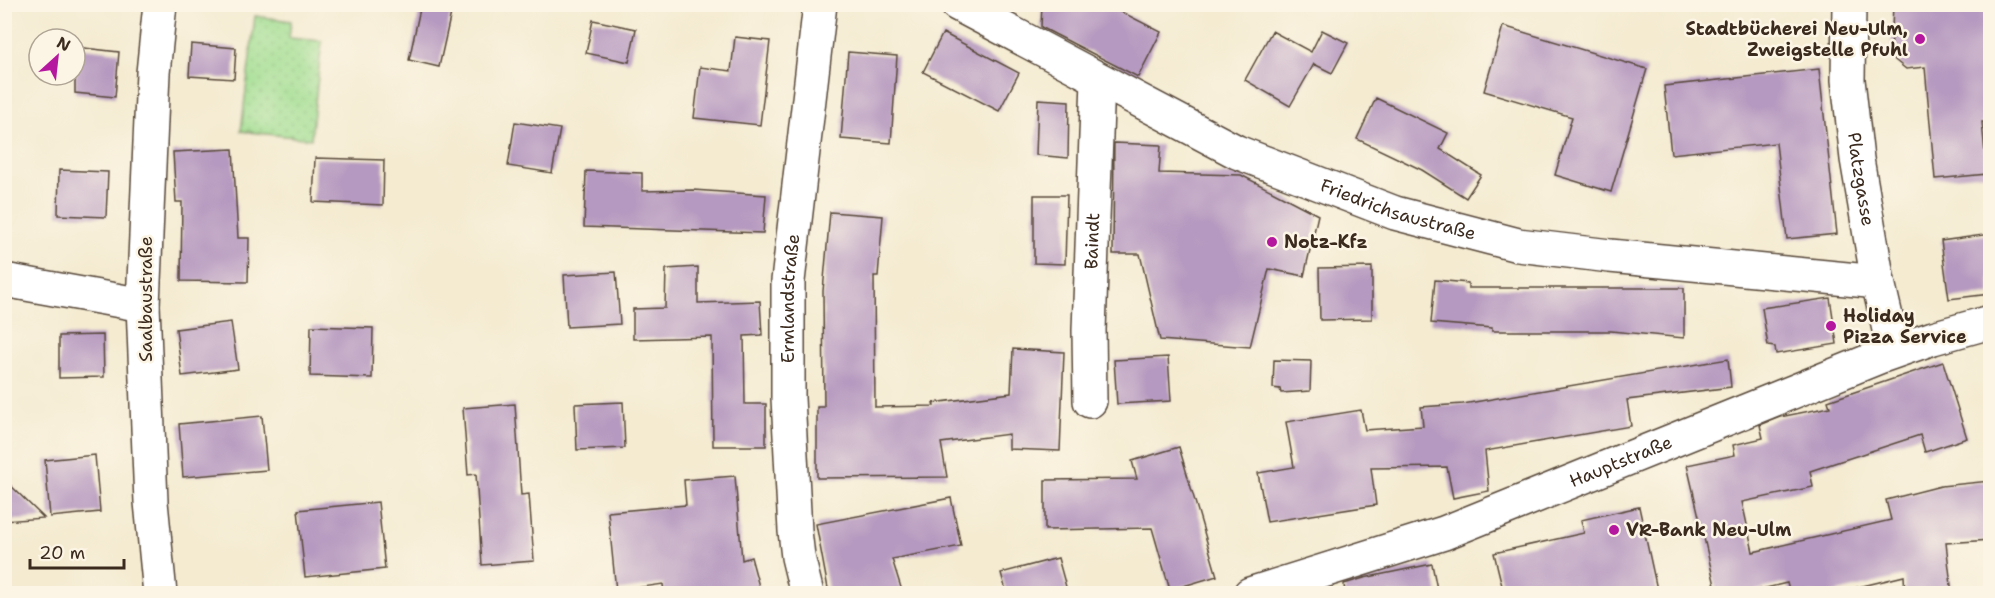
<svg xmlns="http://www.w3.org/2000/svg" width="1995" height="598" font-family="'Shantell Sans',sans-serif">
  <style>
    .garden { fill: url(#garden-dots); stroke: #6e8458; stroke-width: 1.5 }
    .building { fill: #b699c0 }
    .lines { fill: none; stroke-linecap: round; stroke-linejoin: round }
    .minor-casing { stroke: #574739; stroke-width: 36 }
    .minor { stroke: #fff; stroke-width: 33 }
    .poi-dot { fill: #b5179e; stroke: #fcf5e5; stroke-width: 2 }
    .labels { text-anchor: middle; stroke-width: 5; stroke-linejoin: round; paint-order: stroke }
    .poi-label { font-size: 18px; font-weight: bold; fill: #3b2a1e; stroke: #fcf5e5; text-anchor: start }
    .street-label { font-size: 18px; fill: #3b2a1e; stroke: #fcf5e5 }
  </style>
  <defs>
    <pattern id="garden-dots" width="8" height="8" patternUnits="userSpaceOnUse" patternTransform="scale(1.5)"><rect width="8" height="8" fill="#a1de92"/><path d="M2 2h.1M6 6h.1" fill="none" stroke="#8cbf7d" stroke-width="1.8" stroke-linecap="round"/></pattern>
  </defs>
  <rect width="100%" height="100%" fill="#fcf5e5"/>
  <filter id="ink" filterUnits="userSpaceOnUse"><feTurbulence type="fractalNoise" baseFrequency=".0167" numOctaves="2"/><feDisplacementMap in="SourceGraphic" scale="12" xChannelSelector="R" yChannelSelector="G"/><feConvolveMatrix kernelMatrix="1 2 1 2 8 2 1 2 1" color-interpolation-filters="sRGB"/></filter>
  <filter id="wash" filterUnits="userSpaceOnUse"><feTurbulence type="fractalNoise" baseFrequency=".008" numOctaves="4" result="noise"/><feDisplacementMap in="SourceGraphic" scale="24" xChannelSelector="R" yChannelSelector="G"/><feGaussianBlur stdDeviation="1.35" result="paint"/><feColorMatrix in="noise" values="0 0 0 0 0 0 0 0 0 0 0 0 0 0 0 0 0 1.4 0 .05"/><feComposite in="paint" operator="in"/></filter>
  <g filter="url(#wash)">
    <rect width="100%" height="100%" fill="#f4ebd1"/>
    <!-- garden -->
    <path class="garden" d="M255,16L291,21L289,38L322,41L311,139L241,131Z"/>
    <g id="blocks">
      <!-- building -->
      <path class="building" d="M421,4H453L439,67L409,60Z
        M1042,4H1106L1161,32L1138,77L1041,27Z
        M1893,4H1990V122H1982L1987,174L1935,179L1925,67L1906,69L1891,57Z
        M593,20L636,29L629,62L586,53Z
        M1503,26L1647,69L1611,192L1555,175L1572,117L1484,91Z
        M1322,30L1348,43L1332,73L1314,64L1290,106L1245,80L1272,31L1311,52Z
        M943,33L1019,73L999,111L923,72Z
        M735,37L770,41L760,125L694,118L700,67L731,71Z
        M191,44L236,48L234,79L189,76Z
        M75,47L119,52L115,97L75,93Z
        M848,52L897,56L891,143L841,139Z
        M1819,69L1837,234L1787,239L1776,143L1671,154L1664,86Z
        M1376,98L1448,133L1440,149L1481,175L1466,198L1422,170L1357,139Z
        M1038,99L1069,101L1068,158L1036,155Z
        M515,122L560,129L552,173L508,166Z
        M1114,143L1161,145L1159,173L1241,175L1318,215L1304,276L1269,269L1250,347L1160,340L1140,254H1113Z
        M233,149L238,238H249L248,282L181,281L182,202H176L173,152Z
        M315,158L384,160L383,205L313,202Z
        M59,170L108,172L106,217L58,215Z
        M586,171L642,173V191L693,190L766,195L763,233L584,227Z
        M1034,195H1067L1065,264L1034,263Z
        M830,212L883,216L878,276H874L875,407L934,406L933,403L1011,393L1013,349L1064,352L1060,451L1009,449V434L941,443L947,477L817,478V407H824L823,291Z
        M1990,234V294L1949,299L1941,241Z
        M698,267V303L760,301L762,335L744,336L745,404H766V446H713L712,337L633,339V309L665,308L666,269Z
        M1372,267V319L1320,320L1319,268Z
        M616,272L620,324L567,327L564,275Z
        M1435,280L1468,283V288H1684V338L1611,331H1492V328L1431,323Z
        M1830,298L1837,344L1776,354L1775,347L1768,346L1762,308Z
        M231,322L238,369L182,376L176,329Z
        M311,326L373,328L372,378L310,376Z
        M103,335L104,377L59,378V336Z
        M1168,357L1171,401L1117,404L1114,360Z
        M1728,359L1731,387L1627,400L1631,426L1485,451L1489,491L1453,498L1447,467L1371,468L1376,505L1267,522L1258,473L1294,467L1286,422L1361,410L1365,430L1423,426L1421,407L1463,404Z
        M1274,360L1311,361L1310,391L1281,393L1280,389L1273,388Z
        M1943,362L1967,438L1925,452L1920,435L1810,471L1813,487L1742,502L1753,552L1891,520L1886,500L1941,486L1990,481V540L1946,543L1952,594H1905L1904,576L1830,594H1790L1787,583L1741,594H1717L1687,465L1735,455L1733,445L1763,438L1760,425L1780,417L1830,407L1828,401Z
        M623,402L625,448L577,450L575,404Z
        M515,404L521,495L529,494L534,561L482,565L476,474L468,475L463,408Z
        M262,416L267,470L183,477L179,424Z
        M1179,447L1217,576L1170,590L1152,528L1045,530V480L1137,479L1132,461Z
        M95,455L100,512L50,517L45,460Z
        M735,476L742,560L751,557L761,594H664L663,584L616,591L608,512L686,505L684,480Z
        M4,479L44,518L4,521Z
        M951,498L961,546L892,559L903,594H829L816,524Z
        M378,502L385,569L305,577L298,510Z
        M1639,507L1658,594H1504L1494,553L1584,533L1581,520Z
        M1058,558L1068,594H1007L1001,573Z
        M1432,564L1438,594H1345L1344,584L1364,578Z"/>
    </g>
  </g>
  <g filter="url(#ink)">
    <use href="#blocks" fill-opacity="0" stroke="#574739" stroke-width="1.5"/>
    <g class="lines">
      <!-- minor casing -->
      <g class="minor-casing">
        <g id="minor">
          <path d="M160,4L153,73L143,305L151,502L160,594"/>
          <path id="s1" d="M957,4L1237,152L1395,213L1518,245L1610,256L1878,282"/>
          <path id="s2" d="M1849,4L1848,80L1857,159L1878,282L1894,351"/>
          <path d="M4,280L143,305"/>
          <path id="s3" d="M1090,401L1089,330L1098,80"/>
          <path id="s4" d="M807,594L798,557L795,531L788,398V281L820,4"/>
          <path id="s5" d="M1250,594L1444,533L1879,357L1933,338L1990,322"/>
        </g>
      </g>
      <!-- minor -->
      <use href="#minor" class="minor"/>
    </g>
  </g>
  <!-- markers -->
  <g class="poi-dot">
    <circle cx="1920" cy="39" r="6"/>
    <circle cx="1272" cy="242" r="6"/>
    <circle cx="1831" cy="326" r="6"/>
    <circle cx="1614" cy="530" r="6"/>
  </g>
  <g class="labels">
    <!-- poi labels -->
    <g class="poi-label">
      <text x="1908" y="35" text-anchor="end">Stadtbücherei Neu-Ulm,<tspan x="1908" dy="21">Zweigstelle Pfuhl</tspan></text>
      <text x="1284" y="248">Notz-Kfz</text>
      <text x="1843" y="322">Holiday<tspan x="1843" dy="21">Pizza Service</tspan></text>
      <text x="1626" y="536">VR-Bank Neu-Ulm</text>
    </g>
    <!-- street labels -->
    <g class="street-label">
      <text dy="6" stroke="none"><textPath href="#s2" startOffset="176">Platzgasse</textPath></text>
      <text dy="6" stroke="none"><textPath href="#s1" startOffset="488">Friedrichsaustraße</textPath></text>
      <text dy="6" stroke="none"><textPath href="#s3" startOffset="160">Baindt</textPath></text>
      <text transform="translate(146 299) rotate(-90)" y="6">Saalbaustraße</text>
      <text dy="6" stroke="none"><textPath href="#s4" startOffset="297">Ermlandstraße</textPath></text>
      <text dy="6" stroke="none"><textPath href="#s5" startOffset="394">Hauptstraße</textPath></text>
    </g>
  </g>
  <!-- margin -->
  <rect width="1995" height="598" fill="none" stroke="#fcf5e5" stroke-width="24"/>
  <!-- north arrow -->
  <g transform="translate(57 57) rotate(27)"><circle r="28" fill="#fcf5e5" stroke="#afa495" stroke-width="1.5"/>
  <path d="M0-4.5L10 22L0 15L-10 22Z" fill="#b5179e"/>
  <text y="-9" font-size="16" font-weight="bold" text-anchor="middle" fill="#3b2a1e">N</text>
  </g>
  <!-- scale -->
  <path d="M30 559v9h94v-9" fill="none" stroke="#3b2a1e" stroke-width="3"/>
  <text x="39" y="559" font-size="18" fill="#3b2a1e" stroke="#fcf5e5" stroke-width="4.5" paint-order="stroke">20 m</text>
</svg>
